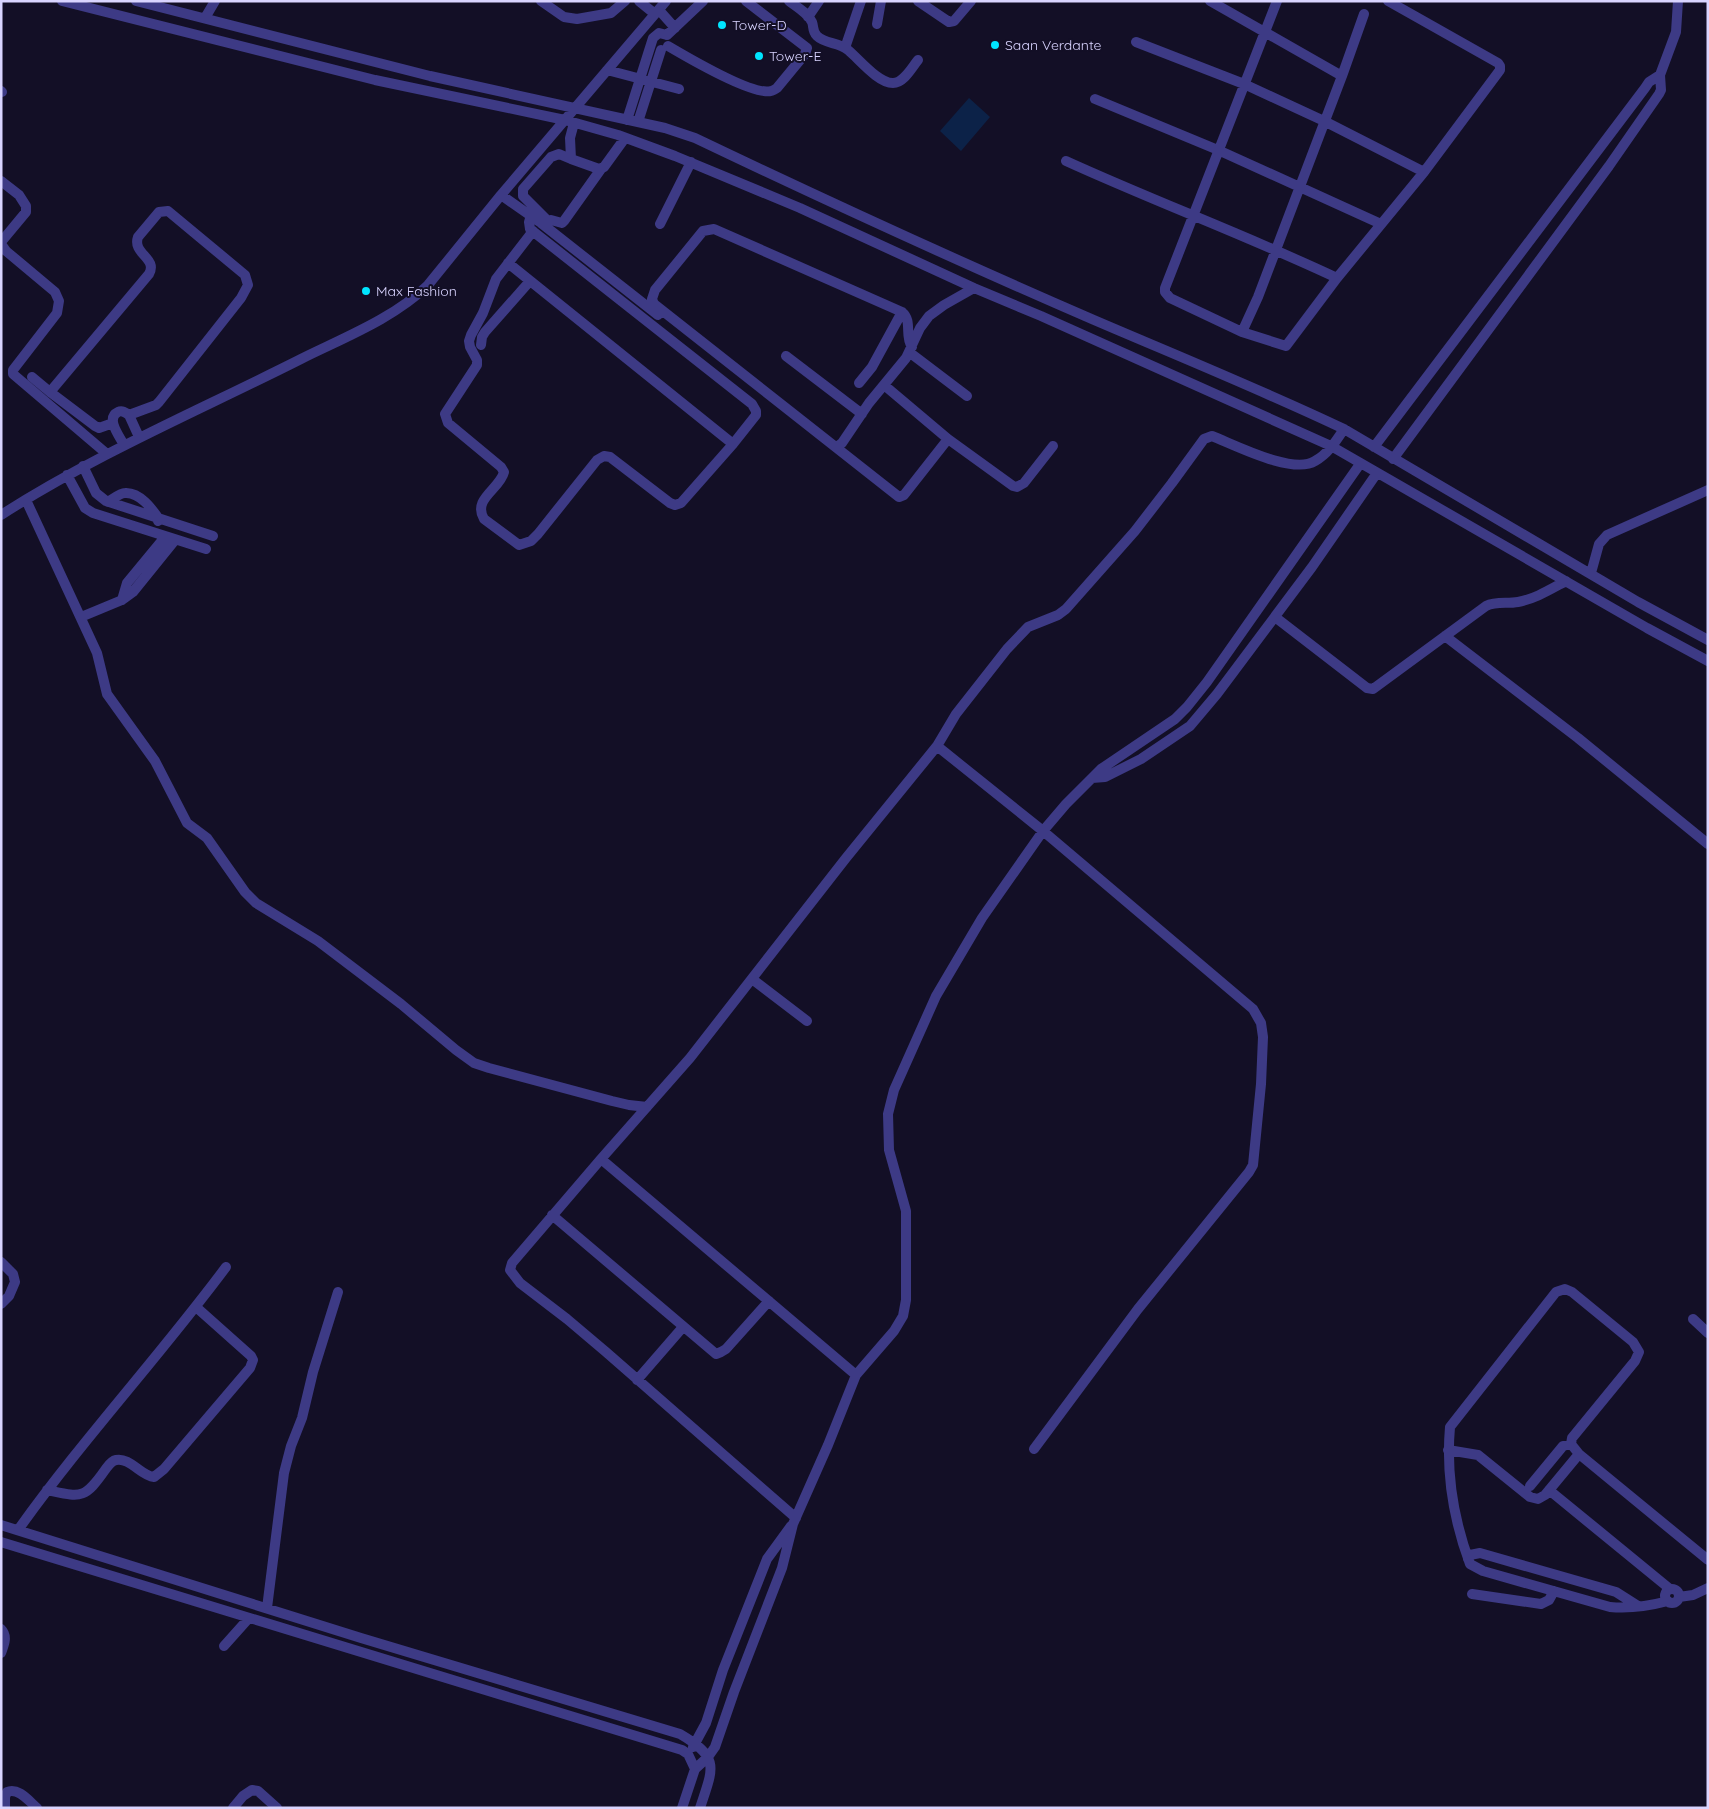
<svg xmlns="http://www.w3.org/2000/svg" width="1709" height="1809" font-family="Quicksand,sans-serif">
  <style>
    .water { fill: #0c2248 }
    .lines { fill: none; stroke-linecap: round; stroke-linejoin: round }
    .minor { stroke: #3d3a85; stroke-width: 10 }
    .poi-dot { fill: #00e5ff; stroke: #130f26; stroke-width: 2 }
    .labels { text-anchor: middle; stroke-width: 4; stroke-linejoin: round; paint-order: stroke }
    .poi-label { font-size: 14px; fill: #d9d4ff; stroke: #130f26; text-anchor: start }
  </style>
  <rect width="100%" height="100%" fill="#130f26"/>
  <!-- water -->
  <path class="water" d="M969,98L990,117L961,151L940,131Z"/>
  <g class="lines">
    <!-- minor -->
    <path class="minor" d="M62,1L375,80L565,120L618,135L675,156L800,208L974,288L1041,316L1331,446L1647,628L1708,661
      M136,1L430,76L665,128L695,138C827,201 960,262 1094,320C1178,356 1262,390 1344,429L1638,602L1708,640
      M541,1L564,17L577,19L611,13L625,1
      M639,1L655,14
      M789,1C797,7 808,13 812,22C814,27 812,31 817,36C825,44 839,42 848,50C859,59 878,83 893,83C904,83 912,67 918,60
      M918,1L949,22L954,21L971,1
      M1210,1L1342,76L1258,297L1242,332
      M1277,1L1165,288V292L1170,298L1242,332L1286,346L1337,278L1424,172L1500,70V66L1498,63L1388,1
      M659,10L675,28
      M808,17L819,1
      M205,18L215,1
      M877,24L881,1
      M667,35L703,1
      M1136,42L1244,84L1324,121L1424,172
      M668,46C685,56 753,96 771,91C772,91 776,89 777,88L805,54L807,48L746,1
      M845,48L861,1
      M607,70L679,89
      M1342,76L1364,14
      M1,91L2,92
      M1095,99L1218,150L1381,224
      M627,120L653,38L659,33L667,35
      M638,122L661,50
      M574,123L570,138L571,159L599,169L604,167L625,138
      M1066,161C1156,202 1248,236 1337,278
      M1,181L19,195L26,206V212L1,242
      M501,195L541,223L658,315
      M531,215L529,222L530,229L752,404L756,411V415L733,444
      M548,221L523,196V189L551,157L559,154L571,159
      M543,223L551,220L562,223L564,221L601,169
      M660,224L691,162
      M1,244L6,251L55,292L59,301L57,313L13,370V374L107,454
      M508,263L733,444L681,503L675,505L670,503L610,457L604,456L597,460L538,534L531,541L519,545L484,519C472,499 500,489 504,472L501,467L448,423L445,414L477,365V360L470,347L469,341L471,335L483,313L496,279L533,231
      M481,345L482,337L485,332L530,281
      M912,347C904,336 913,321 902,312L714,229L703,231L655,290L652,299L654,304L899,497L904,495L948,439
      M909,352L967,396
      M786,356L862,414
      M32,377L50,392
      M859,383L872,367L902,312
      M884,385L948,439L1013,486L1017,487L1024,483L1053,446
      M129,415L139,437
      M113,423L99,428L95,426L50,392L149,274C158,258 132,254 138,237L159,212L168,211L245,275L248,285L241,298L159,402L156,405L129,415C125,412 122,410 118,412C105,418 120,437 124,445
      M837,447L842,443L869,403L906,358L920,328L929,316L944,305L974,288
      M1374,447L1645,88L1649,82L1660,75
      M1393,459L1609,166L1659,94L1661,90L1660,75L1676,32L1678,1
      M83,466L96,493L106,501L213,536
      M67,475L85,508L93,513L206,549
      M26,500L97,653L107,694L155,761L187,823L207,838L245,892L256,903L318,941L401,1004L456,1050L474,1063L489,1068L612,1101L629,1105L647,1107
      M108,502C113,499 120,493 125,493C140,492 152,509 159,519L158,521
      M1,515C96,454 200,410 301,359C343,338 393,319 428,285L501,195L666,1
      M1591,573L1599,544L1607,535L1708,490
      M122,600L127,583L165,537
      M81,617L122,600L133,592L175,540
      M1275,617L1367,688L1373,689L1486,606C1496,601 1507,604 1518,602C1535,599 1551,589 1566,581
      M1445,636L1578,738L1708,844
      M937,746L1043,831L1253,1009L1261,1023L1263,1037L1261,1084L1253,1165L1249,1172L1138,1309L1034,1449
      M1092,778L1105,777L1141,759L1190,726L1217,694L1312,567L1377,473
      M752,979L807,1021
      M601,1159L856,1375
      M552,1215L716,1354L721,1352L726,1349L769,1301
      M1,1262L13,1274L15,1282L9,1296L1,1304
      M1693,1319L1708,1333
      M637,1380L683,1327
      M1448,1450L1478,1455L1530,1497L1538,1499L1545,1495L1579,1454L1708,1560
      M1579,1454L1571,1444L1572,1438L1635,1361L1639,1352L1633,1342L1572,1292L1565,1289L1556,1292L1450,1427C1446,1473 1454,1521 1470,1564L1483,1571L1610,1607C1629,1609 1649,1606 1668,1601
      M1530,1486L1563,1446L1571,1444
      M47,1490C81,1497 84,1500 105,1470C108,1466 111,1461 116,1460C130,1457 141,1476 154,1477L164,1469L250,1368L253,1360L251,1356L196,1307
      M1549,1490L1670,1589
      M796,1518L606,1352L567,1319L520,1283L510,1270L512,1263L601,1159L690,1058L846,858L937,746L956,714L1007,649L1028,627L1058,615L1066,609L1135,531L1172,483L1204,439L1212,436C1235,445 1293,475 1315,461C1328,454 1336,441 1344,429
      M1,1525L361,1638L680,1734C721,1758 713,1768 700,1808
      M18,1530C83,1439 159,1357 226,1267
      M1,1542L682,1750L688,1754L695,1769
      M1468,1559L1470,1555L1480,1553L1616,1592L1638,1606
      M1665 1596a7 7 0 1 1 14 0a7 7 0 1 1-14 0Z
      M1472,1594L1541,1604L1549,1600L1554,1591
      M1679,1597L1693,1595L1708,1588
      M267,1608L284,1473L291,1446L302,1418L313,1372L338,1292
      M1,1629C8,1636 4,1645 1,1653
      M224,1646L249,1618
      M693,1747L706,1723L723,1670L767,1559L791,1526
      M5,1808V1797L7,1792C18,1787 29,1801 37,1808
      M233,1808L243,1796L252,1790L258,1791L277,1808
      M682,1808L695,1769L708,1757L715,1747L734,1692L782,1568L793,1524L828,1445L856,1375L894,1331L903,1316L906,1300V1211L889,1150L888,1114L894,1090L936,996L982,918L1043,831L1066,804L1101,769L1175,719L1187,707L1207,682L1360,464"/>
  </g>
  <!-- markers -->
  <g class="poi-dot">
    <circle cx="722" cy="25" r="5"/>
    <circle cx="995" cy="45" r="5"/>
    <circle cx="759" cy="56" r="5"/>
    <circle cx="366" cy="291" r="5"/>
  </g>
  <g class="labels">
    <!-- poi labels -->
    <g class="poi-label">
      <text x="732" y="30">Tower-D</text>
      <text x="1005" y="50">Saan Verdante</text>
      <text x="769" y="61">Tower-E</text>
      <text x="376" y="296">Max Fashion</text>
    </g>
  </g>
  <!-- border -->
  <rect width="1709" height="1809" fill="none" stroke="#d9d4ff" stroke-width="5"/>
</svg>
